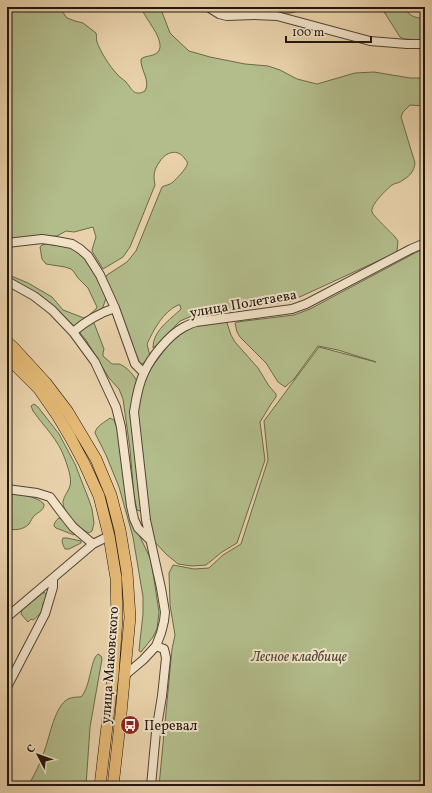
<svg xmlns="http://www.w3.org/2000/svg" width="432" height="793" font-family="Vollkorn,serif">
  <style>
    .green { fill: #b3bd8c; stroke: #6a694c }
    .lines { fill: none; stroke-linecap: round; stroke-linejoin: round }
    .minor-casing { stroke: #534434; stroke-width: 10 }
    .highway-casing { stroke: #21150d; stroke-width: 12 }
    .minor { stroke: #f1e2c8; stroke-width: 8 }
    .highway { stroke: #e4b976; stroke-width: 11 }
    .labels { text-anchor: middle; stroke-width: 4; stroke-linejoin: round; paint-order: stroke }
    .street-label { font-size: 14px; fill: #21150d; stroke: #f1e2c8 }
    .park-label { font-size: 14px; font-style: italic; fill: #4d4733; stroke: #f1e2c8 }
    .poi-label { font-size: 14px; fill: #21150d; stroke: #f1e2c8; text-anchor: start }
  </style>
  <rect width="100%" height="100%" fill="#e9d2ab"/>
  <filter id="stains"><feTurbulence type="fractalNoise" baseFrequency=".005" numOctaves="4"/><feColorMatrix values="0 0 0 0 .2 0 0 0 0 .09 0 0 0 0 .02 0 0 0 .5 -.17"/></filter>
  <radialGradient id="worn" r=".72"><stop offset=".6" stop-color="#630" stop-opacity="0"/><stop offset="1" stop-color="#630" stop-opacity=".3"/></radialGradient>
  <!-- green -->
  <path class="green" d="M7,7H59L67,18L75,21L83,23L96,33C97,36 96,39 97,42C100,51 110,67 117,74C119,77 123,79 126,82C132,89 134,97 145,91C151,80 140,70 141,59C146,55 153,57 158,52C167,41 144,18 141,7H160L170,33L175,38L189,51L210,57L245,64L268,66L280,70L297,79L317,84L355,73L374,72L410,78H425V106L410,105L403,112L401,117L415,163C414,171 410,176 403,180C400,183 395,183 392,185C387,189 370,205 372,212C374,217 391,232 395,237L398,241L397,251L393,254L291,301L192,316L180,321L157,345L153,348C153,330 170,320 181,309L180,305H178C163,312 154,329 147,344L150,356C148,359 145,362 142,364L139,362L105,278L107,275L127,262L136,251L162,187C165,185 170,185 173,182C176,179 186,169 187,165C188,163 187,161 185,159C178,148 166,152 160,161C154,170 153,174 155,185L130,247L123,257L103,269L92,251V250L96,237L93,227L74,232L66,231L57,236L7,239Z
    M256,7H302C296,18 266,12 256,7Z
    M381,7H403C411,17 413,17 425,19V40L404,39L400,37Z
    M46,244L70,247L78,252L85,258L99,277L106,298L103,307L100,311L75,327L54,306L36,293L7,277L9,275L28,283L52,297L63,310L84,318L88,316L96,309L97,307L88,288L78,278L74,272L71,269L65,267L46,264L42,259L40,247L42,245Z
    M425,248V786H159L172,649L175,635L170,605L169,573L173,565L194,569L209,568L223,555L241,544L268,460L264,421L319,347L376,362L338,350L318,346L294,379L285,387L278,382L266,363L240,337L237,332L235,323L237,322L294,315L310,309L413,254Z
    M91,322L94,323L104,349L103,353V356L112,364C115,364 117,364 119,364C126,366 135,376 137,382L139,481L141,509L140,511L137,510L134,496L130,449L123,399L119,389L109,378L86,340L80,333L81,330Z
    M224,322L227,323L231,335L235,342L258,368L269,386L276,394V397L271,404L260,422L265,460L237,543L222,552L206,565L192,566L178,564L166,554L151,538L137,414L141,393L146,375L166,348L176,338L186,330L197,326Z
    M34,404L38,407L59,434L75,464L89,500L92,509L94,523L92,531L89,533C81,530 63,512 63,503C63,497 68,492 70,486C72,478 68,468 65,459C58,439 45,428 33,411L31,406Z
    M110,418L114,420L118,431L135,526L151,560L159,612L157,629L153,637L141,652L139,651V650L143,614V597L133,537L119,487L106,455L95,433C96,426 105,422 110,418Z
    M7,493C19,495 35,495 44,504C44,511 39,511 34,516C32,518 31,521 29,524C23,530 14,531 7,528Z
    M59,518L63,520L75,533V534L74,535L56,528L54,526C54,523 56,520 59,518Z
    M63,538H67L81,541V543L69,549H65C63,545 61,541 63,538Z
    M44,592L46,594C47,598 46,600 43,603C42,605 43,607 43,609C42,612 36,618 33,620L31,619L28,622L21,614L22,610Z
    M98,654L101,656L102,659L90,727L86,786H28C35,774 41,762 45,749C50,735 55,706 68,699C72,697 77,697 81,697C91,686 90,660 98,654Z"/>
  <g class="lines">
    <!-- minor casing -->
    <g class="minor-casing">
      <path id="minor" d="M208,7L219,14L227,16L254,15L277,16L370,41L407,44H425
        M7,243L42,239L56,241L72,244L80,249L88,256L100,275L115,308L135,364L144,373
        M7,281L34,296L52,310L73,332L95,362L116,407L121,427L131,506L134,519L138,528L149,539
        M73,332C85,322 99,313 115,308
        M7,489L37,493L50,497L62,513L73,527L93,544
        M7,617L93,544L109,536
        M124,676L143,660L156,646L161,633L164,621L165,612L161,588L146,520L134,412C136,399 138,385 144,373C151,357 169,335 184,327C188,325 192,323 196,322L292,309L306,304L411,249L425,243
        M7,687L45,614L53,587V579
        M151,786L156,732L162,696L166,658L165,653L164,649L156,646"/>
    </g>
    <!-- highway casing -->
    <g class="highway-casing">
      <path id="highway" d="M7,342L13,347L46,383L68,412L96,459L111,495L120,530L127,572L130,617L120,724L113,786
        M7,357L39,389L57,415L70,437L84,463L99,496L109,536L116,578L117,619L113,675L100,786"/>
    </g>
    <!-- minor -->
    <use href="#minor" class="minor"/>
    <!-- highway -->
    <use href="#highway" class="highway"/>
  </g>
  <!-- icons -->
  <defs>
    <g id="bus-disc" transform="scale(1)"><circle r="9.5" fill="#8f2418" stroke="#f1e2c8"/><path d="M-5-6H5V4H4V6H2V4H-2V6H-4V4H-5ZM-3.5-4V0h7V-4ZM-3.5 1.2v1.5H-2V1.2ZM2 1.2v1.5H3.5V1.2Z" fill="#fff"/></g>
  </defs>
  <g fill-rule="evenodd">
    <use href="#bus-disc" x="130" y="725"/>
  </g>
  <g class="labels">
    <!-- street labels -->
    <g class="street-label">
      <text transform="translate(243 303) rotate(-10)" y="5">улица Полетаева</text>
      <text transform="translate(109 665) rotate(-86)" y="5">улица Маковского</text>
    </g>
    <!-- park labels -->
    <g class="park-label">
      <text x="299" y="661">Лесное кладбище</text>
    </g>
    <!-- poi labels -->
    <g class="poi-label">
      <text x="144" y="730">Перевал</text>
    </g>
  </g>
  <!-- margin -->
  <rect width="432" height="793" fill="none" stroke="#e9d2ab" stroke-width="24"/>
  <rect x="8" y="8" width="416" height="777" fill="none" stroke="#21150d" stroke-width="2"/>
  <rect x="12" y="12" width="408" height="769" fill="none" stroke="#21150d"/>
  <!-- north arrow -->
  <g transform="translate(38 755) rotate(311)" stroke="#f1e2c8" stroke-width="3" paint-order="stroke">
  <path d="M0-3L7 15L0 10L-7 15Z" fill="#21150d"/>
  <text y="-6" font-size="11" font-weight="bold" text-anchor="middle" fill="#21150d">С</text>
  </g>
  <!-- scale -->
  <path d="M286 36v6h85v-6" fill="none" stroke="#21150d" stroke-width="2"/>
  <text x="292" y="36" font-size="12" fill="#21150d" stroke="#f1e2c8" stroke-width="3" paint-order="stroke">100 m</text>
  <rect width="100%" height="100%" filter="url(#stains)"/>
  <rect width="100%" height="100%" fill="url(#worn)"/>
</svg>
